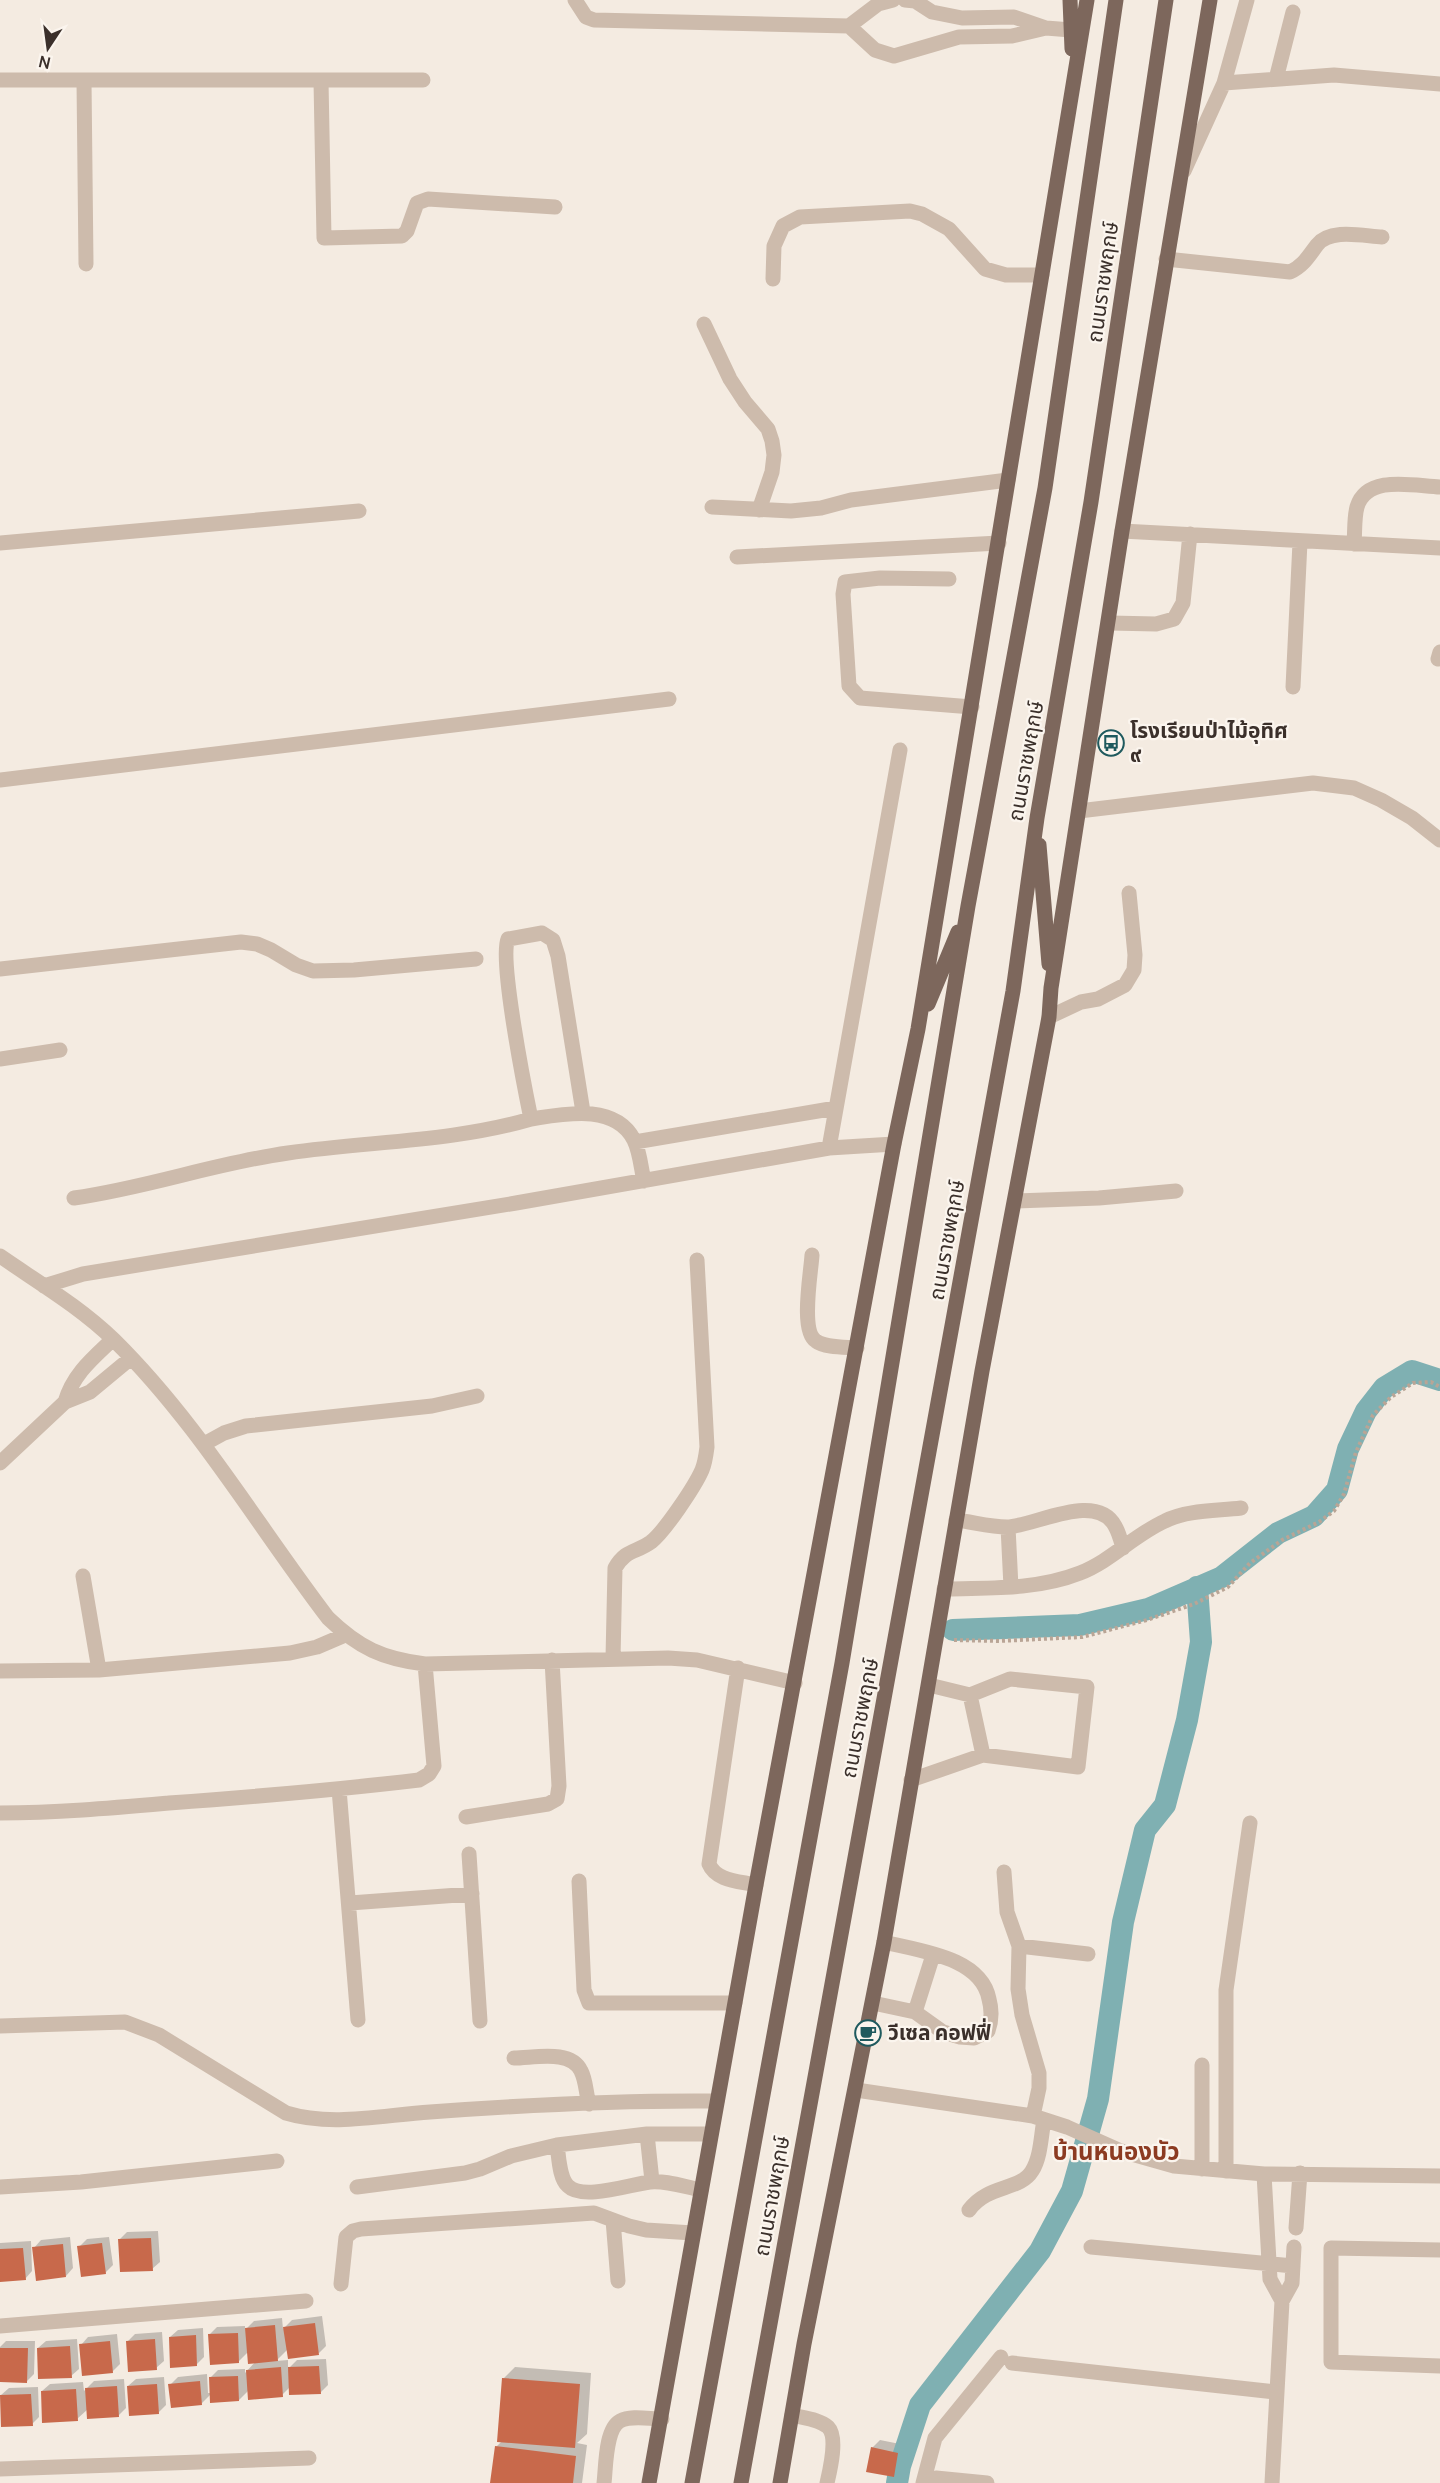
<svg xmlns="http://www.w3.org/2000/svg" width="1440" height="2483" font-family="Manrope,'Noto Sans Thai',sans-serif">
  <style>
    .shadow { fill: #0003 }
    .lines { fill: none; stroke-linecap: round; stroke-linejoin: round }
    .canal { stroke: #7fb0b2; stroke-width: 22 }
    .building { fill: #c8694b }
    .path { stroke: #b9a596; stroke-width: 4; stroke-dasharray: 3 3; stroke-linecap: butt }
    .minor { stroke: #cdbbac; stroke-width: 15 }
    .major { stroke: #7d675c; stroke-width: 15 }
    .labels { text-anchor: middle; stroke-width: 4.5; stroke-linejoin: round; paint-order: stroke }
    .street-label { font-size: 21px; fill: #3b302b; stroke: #fbf5ee }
    .poi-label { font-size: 21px; font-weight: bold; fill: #3b302b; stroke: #fbf5ee; text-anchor: start }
    .quarter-label { font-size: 24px; font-weight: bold; fill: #8c3b22; stroke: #fbf5ee }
  </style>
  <rect width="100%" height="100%" fill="#f4ebe1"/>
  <!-- shadow -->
  <path class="shadow" d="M158,2231L160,2262L152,2269L119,2240L127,2232Z
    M70,2237L73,2268L66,2276L34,2248L41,2240Z
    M109,2237L113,2265L105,2273L79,2247L87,2239Z
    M31,2241L32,2271L25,2279L0,2280V2243Z
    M322,2316L326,2346L319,2353L288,2349L276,2361L288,2360V2369L297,2360L326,2359L328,2385L320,2393L290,2387L282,2395L249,2390L239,2400L211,2394L201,2404L170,2385L178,2377L207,2374L208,2393H211L210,2378L218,2370L245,2369V2373L256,2361L249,2351L238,2362L209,2335L217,2327L245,2326V2330L254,2321L282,2318L283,2329L292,2320Z
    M203,2328L204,2357L196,2365L170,2337L178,2330Z
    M162,2332L164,2361L156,2368L128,2341L135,2334Z
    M117,2334L120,2364L112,2372L81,2345L88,2337Z
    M77,2339L79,2369L71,2376L38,2348L46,2341Z
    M6,2341H35L34,2374L27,2381H0V2347Z
    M515,2367L591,2373L587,2434L577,2443L587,2445L582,2483H492L496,2447L502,2441L503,2379Z
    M164,2377L166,2405L158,2413L128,2386L136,2379Z
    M124,2379L126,2408L118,2416L88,2409L77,2419L42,2391L50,2384L83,2382L84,2391L94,2381Z
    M38,2387L39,2417L32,2424L1,2395L9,2388Z
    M880,2440L905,2445L901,2468L893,2475L872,2448Z"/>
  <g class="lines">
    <!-- canal -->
    <path class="canal" d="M953,1630L1080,1625L1148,1609L1222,1577L1278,1533L1314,1516L1337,1490L1348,1449L1366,1411L1384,1388L1412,1371L1440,1380
      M897,2483L900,2466L920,2405L1040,2251L1072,2191L1098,2099L1123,1922L1145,1830L1165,1805L1187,1720L1201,1642L1197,1587"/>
  </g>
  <!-- building -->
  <path class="building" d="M151,2238L153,2271L120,2272L118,2239Z
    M102,2243L106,2274L81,2277L77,2246Z
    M63,2244L66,2277L36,2281L32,2247Z
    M23,2248L26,2280L0,2282V2249Z
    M315,2323L319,2355L288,2359L283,2327Z
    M275,2325L278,2361L248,2364L245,2328Z
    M238,2333L239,2363L210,2365L208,2334Z
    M196,2335L197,2366L170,2368L169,2337Z
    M155,2339L157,2370L128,2372L126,2341Z
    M110,2341L113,2373L82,2376L79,2344Z
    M70,2346L72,2378L38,2379L37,2348Z
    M0,2348H28L27,2383L0,2382Z
    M319,2366L321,2394L289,2395L288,2367Z
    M281,2367L283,2397L248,2400L246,2370Z
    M238,2376L239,2401L210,2403L209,2377Z
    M502,2378L580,2384L575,2448L497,2442Z
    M200,2381L202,2405L171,2408L168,2384Z
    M157,2384L159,2414L129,2416L127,2386Z
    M117,2386L119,2417L87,2419L85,2388Z
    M76,2389L78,2421L42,2423L41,2391Z
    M31,2394L33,2426L1,2427L0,2395Z
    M495,2446L576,2456L573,2483H490Z
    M871,2447L898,2453L894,2477L866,2472Z"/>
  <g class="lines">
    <!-- path -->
    <path class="path" d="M954,1640L999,1641L1082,1637L1147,1620L1194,1604L1228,1587L1250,1563L1282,1540L1319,1522L1334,1511L1344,1494L1356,1452L1373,1415L1391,1397L1413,1383L1431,1382L1440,1387"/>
    <!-- minor -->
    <path class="minor" d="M575,0L586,17L594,20L849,26L878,4L893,0
      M905,0L915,1L932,12L962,18L1014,17L1046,28L1071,30
      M849,26L875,50L894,56L959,37L1012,36L1046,28
      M1276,79L1293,12
      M0,80H423
      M84,81L86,264
      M321,81L324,238L402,236L407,231L417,203L428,199L555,207
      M1224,83L1334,75L1440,84
      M1184,171L1224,83L1247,0
      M1166,259L1290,272C1303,266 1308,257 1317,245C1330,228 1363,236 1382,237
      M773,279L774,246L783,226L800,217L910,211L922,214L949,229L985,269L1006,275H1042
      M704,324L730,379L745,402L768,429L772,441L774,455L772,472L759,510
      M712,507L791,511L821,508L851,500L1008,480
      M1122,531L1440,548
      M0,543L359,511
      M1354,544C1355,532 1354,518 1357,507C1367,474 1414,486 1440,487
      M737,557L999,543
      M949,579L880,578L845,582L843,594L849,686L860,698L972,707
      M1110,623L1156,624L1174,619L1183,603L1190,534
      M1438,659L1440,652
      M1293,687L1300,542
      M0,780L669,699
      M1079,811L1313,783L1354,788L1381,800L1412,818L1440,840
      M0,969L241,942L257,944L271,950L296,965L313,971L354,970L476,959
      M1049,1017L1081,1002L1098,999L1125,985L1134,970L1135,955L1129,893
      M0,1059L60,1050
      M583,1112L558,956L553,940L542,933L508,939C499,959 525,1090 531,1119C564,1114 615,1103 634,1140C640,1152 641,1168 644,1181
      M635,1142L836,1108
      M829,1148L900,750
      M74,1198C147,1188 215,1163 288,1153C370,1141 452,1142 531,1119
      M1016,1201L1099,1198L1176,1191
      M812,1255C811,1273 800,1331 816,1341C825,1348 845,1347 857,1348
      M0,1256C39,1283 80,1307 114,1340C198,1423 257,1525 328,1618C359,1648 383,1659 425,1664L668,1658L697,1660L795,1683
      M44,1286L83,1274L516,1203L829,1148L894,1144
      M65,1402C73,1374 93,1358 113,1339
      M204,1444L224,1433L246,1426L432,1406L477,1396
      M0,1463L65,1402L90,1392L131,1358
      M956,1520C973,1522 990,1527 1007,1527C1035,1526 1096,1491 1115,1526C1119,1533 1121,1541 1123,1548
      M1008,1527L1011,1587
      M83,1576L99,1670
      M944,1589C989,1588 1037,1590 1080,1573C1111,1561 1134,1535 1165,1521C1187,1510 1217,1511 1241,1508
      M613,1658L615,1568C626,1549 636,1553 651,1542C665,1531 695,1486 702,1470C705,1463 706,1455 707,1447L697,1260
      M738,1668L709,1864C716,1881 739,1881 756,1885
      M0,1671L99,1670L290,1653L317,1647L345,1635
      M970,1695L983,1755
      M911,1780L983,1755L1078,1767L1087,1687L1010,1679L970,1695L929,1685
      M339,1789L358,2020
      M0,1813C56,1813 112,1808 169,1803C252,1797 335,1790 419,1780L429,1774L434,1766L425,1664
      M466,1817L548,1804L557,1799L559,1786L552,1660
      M469,1854L480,2021
      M1004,1872L1007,1912L1019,1946
      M579,1881L584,1990L589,2003H735
      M350,1903L472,1894
      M873,2003L915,2012L943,2032L960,2037L974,2038L988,2031C992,2020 992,2010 989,1999C981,1957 920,1951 884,1942
      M915,2012L933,1955
      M0,2026L125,2022L159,2035L286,2113C332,2127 383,2115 430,2112C526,2105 622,2100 717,2101
      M514,2058C534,2058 571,2049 581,2071C586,2080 586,2094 589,2104
      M856,2090L1033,2116L1067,2127L1121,2151L1174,2166L1264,2174L1440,2176
      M1033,2116L1039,2088V2073L1022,2015L1018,1989L1019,1946L1088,1954
      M647,2134L652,2181
      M1202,2169V2065
      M1226,2171V1990L1250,1823
      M1264,2174L1270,2279L1282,2301
      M0,2187L81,2182L277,2161
      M357,2187L465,2173L480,2169L511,2156L557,2145
      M701,2190C685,2187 665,2180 650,2182C631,2184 583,2201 568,2186C559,2178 559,2157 557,2145L647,2134H711
      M969,2210C988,2184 1020,2191 1032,2171C1041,2157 1041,2135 1044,2120
      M613,2220L618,2281
      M1296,2228L1300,2173
      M1091,2247L1293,2266
      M1440,2250L1331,2248V2362L1440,2366
      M341,2284L346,2237L353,2231L361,2229L594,2213L629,2226L646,2230L693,2233
      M0,2326L306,2301
      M1012,2363L1275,2392
      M792,2415C803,2418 819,2419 828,2427C838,2437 830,2470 827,2483
      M0,2469L309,2458
      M936,2478L987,2483
      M604,2483C606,2468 605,2429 620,2421C631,2415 649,2419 662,2419
      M923,2483L935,2438L1001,2357
      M1272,2483L1282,2301L1292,2283L1294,2247"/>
    <!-- major -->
    <path class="major" d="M1070,0L1072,49
      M1039,845L1049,964
      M928,1004L958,932
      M649,2483L756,1885L894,1144L918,1029L1087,0
      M692,2483L842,1663L968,906L1045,488L1116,0
      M741,2483L1013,991L1037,818L1091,502L1166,0
      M780,2483L804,2344L884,1942L982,1371L1049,1017L1051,988L1122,531L1210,0"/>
  </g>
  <!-- icons -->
  <defs>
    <g id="bus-ring" transform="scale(1.35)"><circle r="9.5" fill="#fbf5ee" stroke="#1f5a5e" stroke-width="1.5"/><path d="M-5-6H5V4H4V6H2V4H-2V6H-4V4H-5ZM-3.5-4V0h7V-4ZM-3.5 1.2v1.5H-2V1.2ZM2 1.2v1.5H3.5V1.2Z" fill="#1f5a5e"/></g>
    <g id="cafe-ring" transform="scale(1.35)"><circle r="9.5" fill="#fbf5ee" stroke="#1f5a5e" stroke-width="1.5"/><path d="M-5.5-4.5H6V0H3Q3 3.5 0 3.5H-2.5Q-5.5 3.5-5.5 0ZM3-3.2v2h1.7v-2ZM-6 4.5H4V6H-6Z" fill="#1f5a5e"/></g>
  </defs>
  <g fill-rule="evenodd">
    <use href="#bus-ring" x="1111" y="743"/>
    <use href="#cafe-ring" x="868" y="2033"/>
  </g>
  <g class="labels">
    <!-- street labels -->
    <g class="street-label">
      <text transform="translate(1103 282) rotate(-82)" y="7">ถนนราชพฤกษ์</text>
      <text transform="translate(1026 761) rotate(-80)" y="7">ถนนราชพฤกษ์</text>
      <text transform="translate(947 1240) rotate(-80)" y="7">ถนนราชพฤกษ์</text>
      <text transform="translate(860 1718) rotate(-79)" y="7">ถนนราชพฤกษ์</text>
      <text transform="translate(772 2196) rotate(-80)" y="7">ถนนราชพฤกษ์</text>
    </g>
    <!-- poi labels -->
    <g class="poi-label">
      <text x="1130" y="738">โรงเรียนป่าไม้อุทิศ<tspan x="1130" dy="24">๙</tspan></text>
      <text x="888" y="2040">วีเซล คอฟฟี่</text>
    </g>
    <!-- quarter labels -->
    <g class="quarter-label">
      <text x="1116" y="2160">บ้านหนองบัว</text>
    </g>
  </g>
  <!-- north arrow -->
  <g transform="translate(48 48) rotate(193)" stroke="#fbf5ee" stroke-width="4.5" paint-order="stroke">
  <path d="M0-4.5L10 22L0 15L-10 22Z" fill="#3b302b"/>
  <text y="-9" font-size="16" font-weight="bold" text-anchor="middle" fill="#3b302b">N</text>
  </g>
</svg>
